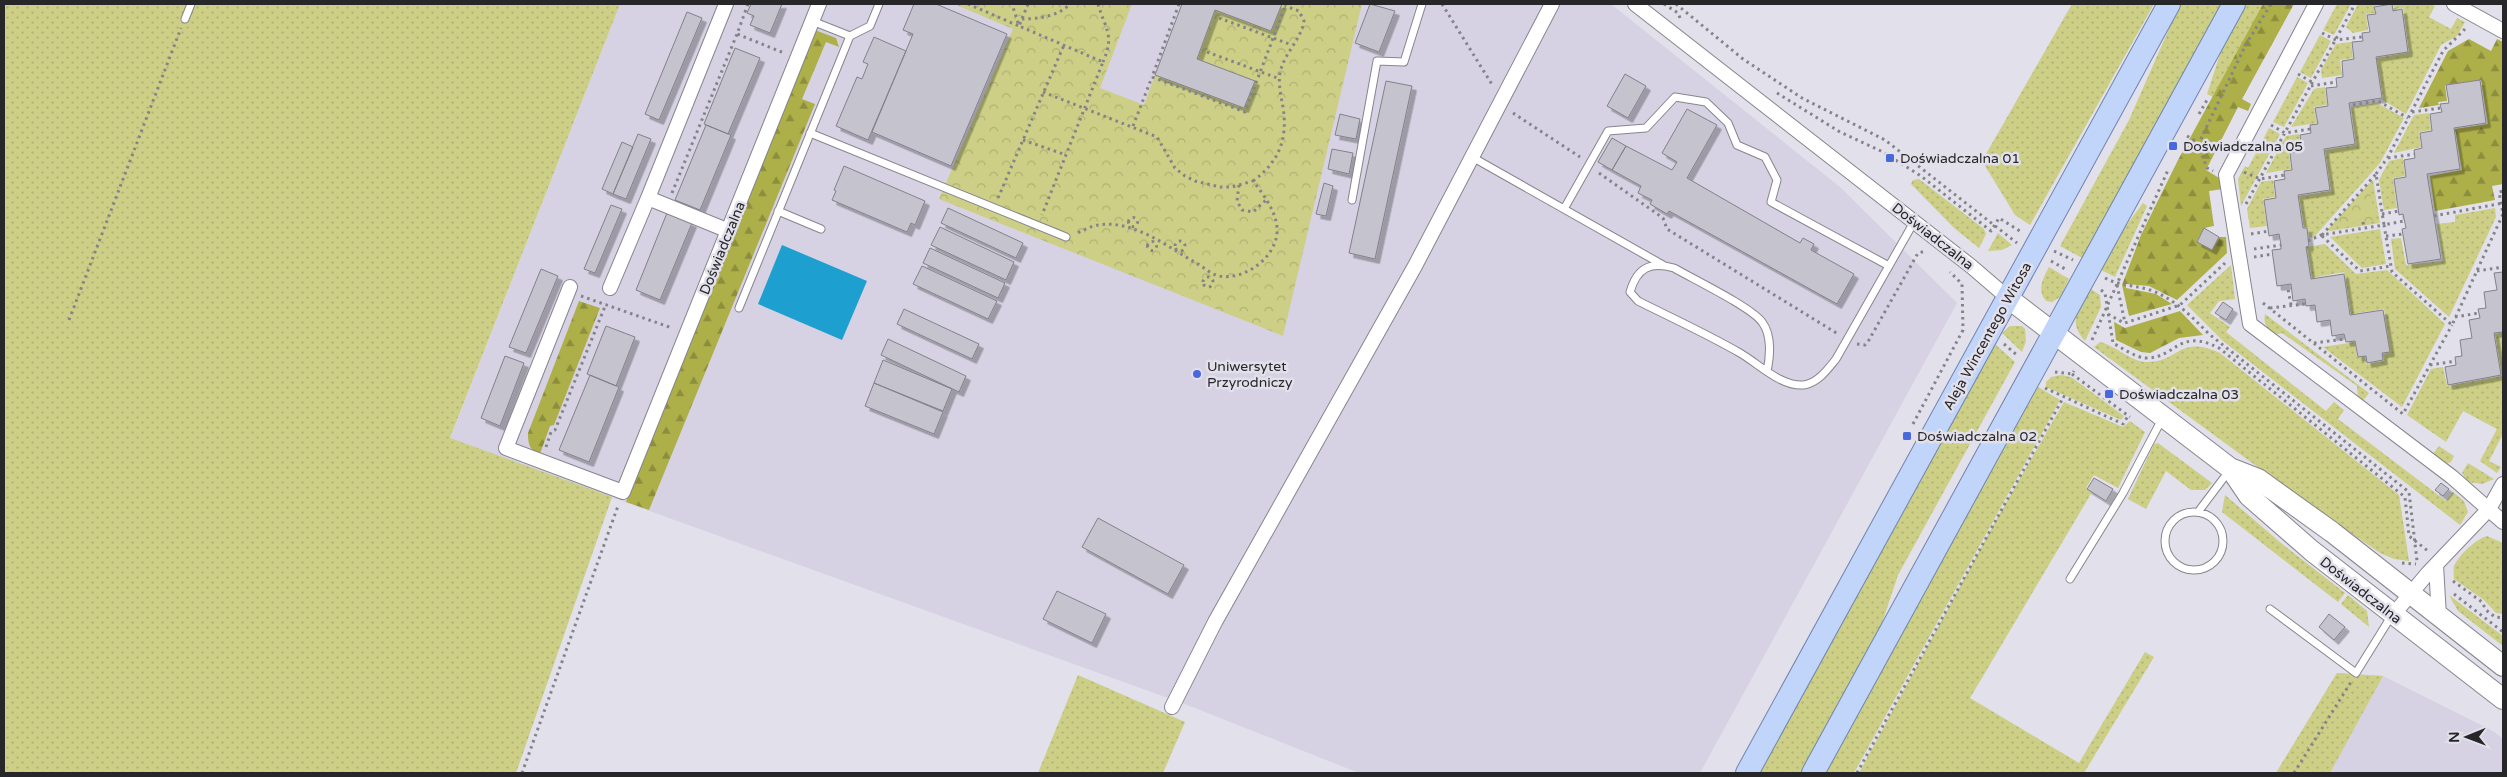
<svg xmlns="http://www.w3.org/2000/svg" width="2507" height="777" font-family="'Varela Round',sans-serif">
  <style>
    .built { fill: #d6d2e3 }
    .grass { fill: url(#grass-dots) }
    .forest { fill: url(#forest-firs) }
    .park { fill: url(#park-crowns) }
    .water { fill: #1d9fd0 }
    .building { fill: #c5c3cd; stroke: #828089; filter: url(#shadow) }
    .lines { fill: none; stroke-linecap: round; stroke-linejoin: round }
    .lane-casing { stroke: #87858d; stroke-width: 9 }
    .street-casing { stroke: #87858d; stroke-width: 16 }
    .secondary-casing { stroke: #87858d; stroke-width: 22 }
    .primary-casing { stroke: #7084af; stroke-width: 24 }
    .path { stroke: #848389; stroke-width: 3; stroke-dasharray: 2.5 4; stroke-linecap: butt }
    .lane { stroke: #fff; stroke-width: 7 }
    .street { stroke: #fff; stroke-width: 14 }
    .secondary { stroke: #fff; stroke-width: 20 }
    .primary { stroke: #c1d4fa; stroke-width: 22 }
    .poi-dot { fill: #4869dc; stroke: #e2e0ea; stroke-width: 2 }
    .labels { text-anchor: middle; stroke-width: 5; stroke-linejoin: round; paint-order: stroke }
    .poi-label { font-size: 14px; fill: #272629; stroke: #e2e0ea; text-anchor: start }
    .street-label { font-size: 14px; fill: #272629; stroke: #e2e0ea }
  </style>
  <defs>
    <pattern id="grass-dots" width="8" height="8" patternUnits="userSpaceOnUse" patternTransform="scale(1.25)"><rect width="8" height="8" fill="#cccf85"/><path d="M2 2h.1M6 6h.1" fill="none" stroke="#afb273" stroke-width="1.8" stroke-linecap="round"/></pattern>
    <pattern id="forest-firs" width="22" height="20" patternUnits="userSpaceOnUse" patternTransform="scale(1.25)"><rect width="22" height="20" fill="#adaf49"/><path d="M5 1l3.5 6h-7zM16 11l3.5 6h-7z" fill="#8d8e3d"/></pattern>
    <pattern id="park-crowns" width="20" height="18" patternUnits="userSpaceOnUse" patternTransform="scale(1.25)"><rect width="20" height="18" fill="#cccf85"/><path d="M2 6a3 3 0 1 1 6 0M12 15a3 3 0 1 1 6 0" fill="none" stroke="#afb273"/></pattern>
    <filter id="shadow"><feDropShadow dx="4.5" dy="4.5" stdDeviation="0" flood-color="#0004"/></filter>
  </defs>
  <rect width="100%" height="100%" fill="#e2e0ea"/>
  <!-- built -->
  <path class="built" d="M620,4H1611L1840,187L1957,303L1700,773H1359L1182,703L450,439Z
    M2337,673L2383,676L2493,731L2503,739V773H2276Z"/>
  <!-- grass -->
  <path class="grass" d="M4,4H620L450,438L612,497L516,773H4Z
    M2072,4H2154L2030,225L2015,215L1982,161Z
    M2180,4H2223L2082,258L2060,246L2129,120Z
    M2247,4H2294L2226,73L2213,97L2207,94L2223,45Z
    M2337,4H2351L2334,35L2323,30Z
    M2358,4H2387L2374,6L2375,13L2366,14L2368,30L2353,33L2346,27Z
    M2393,4H2430L2435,6L2429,17L2451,29L2457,18L2465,22L2457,36L2441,45L2406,114L2381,99L2383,98L2376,58L2409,52L2403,8L2394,9Z
    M2320,35L2331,41L2311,78L2300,72Z
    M2351,42L2353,58L2340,60L2342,75L2322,78L2321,70L2336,44Z
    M2297,77L2308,83L2284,127L2273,122Z
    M2325,87L2327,105L2314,107L2317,123L2291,127L2314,89Z
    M2377,103L2404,118L2380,163L2315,236L2309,238L2308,227H2304L2299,196L2331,191L2325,150L2356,145L2351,107Z
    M2429,113L2431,130L2419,132L2421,147L2394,153L2414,115Z
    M2269,128L2280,134L2241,206L2238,179L2245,166L2248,168Z
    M2299,134L2301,150L2289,152L2291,169L2266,173L2286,136Z
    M2403,158L2405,176L2393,178L2397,208L2384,210L2379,180L2389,161Z
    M1919,179L1984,229L1986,234L1979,248L1954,228L1911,184L1913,180Z
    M2273,180L2275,197L2263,199L2267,226L2250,228L2247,209L2261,182Z
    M2373,180L2380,223L2330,231L2328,229Z
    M2143,203L2147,206L2115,277L2099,269L2119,235Z
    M2495,208L2496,217L2449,317L2395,269L2391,239L2401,238L2406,265L2443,261L2437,224L2455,222V215Z
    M2380,229L2386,264L2362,268L2330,237Z
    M1998,233L2012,245L2002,250L1988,251Z
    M2325,244L2356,274L2387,270L2445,324L2402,407L2323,347L2355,342L2357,357H2365L2366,364L2384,361L2383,354L2390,352L2384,309L2351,314L2344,272L2312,278L2307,247Z
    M2231,265L2235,299L2219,301L2210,313L2230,327L2226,332L2326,411L2334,402L2344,410L2338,419L2446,501L2453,492L2464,501L2468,512L2460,525L2223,341L2187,305Z
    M2049,267L2069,279L2060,297L2052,302L2046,301C2036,290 2044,277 2049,267Z
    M2089,288L2100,295L2101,307L2085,341C2067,321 2079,310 2089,288Z
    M2265,314L2369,393L2362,402L2358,398L2357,386L2282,333L2274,335C2267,329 2263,323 2265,314Z
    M2010,326H2022L2025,329L2026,341L2022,352L2002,333Z
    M2503,332V434L2489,461L2501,467L2497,473L2480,461L2497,429L2463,411L2446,442L2407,415L2431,369L2443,367L2447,386L2502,376L2495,334Z
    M2100,342C2116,346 2130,361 2146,362C2180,363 2177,334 2220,353L2399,495L2409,561L2394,559L2380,553L2296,495L2094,347Z
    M1995,344L2015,362L1898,575L1878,635L1802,773H1759Z
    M2061,375L2071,377L2124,416L2121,420L2046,387V382L2051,377Z
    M2038,387L2060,400L1854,773H1823L1968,508Z
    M2064,402L2123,427L2130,421L2145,432L2118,488L2094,475L2086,488L2092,492L1970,698L2079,763L2145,652L2154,657L2084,773H1859L1994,524Z
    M2158,443L2212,483L2205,490H2191L2166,471L2146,509L2128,499L2154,444Z
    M2439,446L2454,456L2451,462L2446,464L2432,455Z
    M2468,463L2494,479L2482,484L2468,482L2462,473Z
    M2225,495L2281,543L2345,593L2338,602L2222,512Z
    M2487,536L2503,543V614L2496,613L2484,600L2454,579C2454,575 2453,570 2454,566C2459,555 2476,539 2487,536Z
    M2348,595L2367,611L2369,627L2341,604Z
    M2449,595L2503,636V646L2458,611Z
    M2337,673L2383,676L2330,773H2276Z
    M1078,675L1185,722L1163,773H1038Z"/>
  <!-- forest -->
  <path class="forest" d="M2263,4H2294L2242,99L2251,104L2248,111L2238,107L2206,170L2221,179L2223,189L2209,191L2214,226L2204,228L2197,241L2212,250L2219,237H2226L2227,253L2177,300L2149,286L2126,284V288L2156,294L2172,304L2129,316L2122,285L2141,235L2178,160Z
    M815,30L836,38L839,47L826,42L802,99L815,104L649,510L626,502Z
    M2469,39L2491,51L2497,39L2503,42V184L2492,186L2495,200L2435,211L2430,176L2462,170L2455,129L2488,124L2481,80L2445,85L2447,101L2438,102L2439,105L2419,108L2448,51Z
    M579,301L600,308L554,425L550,426L540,454C529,450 528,444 528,433Z
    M2180,311L2203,335L2179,338L2150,353L2141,352L2116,340L2114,322L2125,328Z"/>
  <!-- park -->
  <path class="park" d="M954,4H1132L1100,88L1144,105L1155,75L1244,108L1254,81L1197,59L1215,10L1271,31L1280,4H1362L1283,336L939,199L1013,29Z
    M2369,183L2375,220L2337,226V221Z"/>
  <!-- water -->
  <path class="water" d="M782,245L867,281L842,340L758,304Z"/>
  <!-- building -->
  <path class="building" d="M751,4H782L770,33L750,25L754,16L747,13Z
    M914,4H936L1007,34L951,166L872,132L913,34L903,30Z
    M1182,4H1282L1271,31L1215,10L1197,59L1255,81L1244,108L1155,75Z
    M1370,4L1395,11L1379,52L1355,43Z
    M2392,4L2393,11L2402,9L2408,52L2376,57L2382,98L2349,103L2355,144L2324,149L2330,190L2298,195L2303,228H2307L2309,246L2306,247L2311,279L2344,274L2350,315L2383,310L2390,352L2382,353L2383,360L2367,363L2366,356L2358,357L2355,341L2346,342L2344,334L2332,336L2330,320L2317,322L2315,305L2306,306L2305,299L2293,301L2291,284L2277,286L2272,250L2281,249V245L2279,234L2269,236L2264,200L2276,198L2274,181L2285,179L2284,171L2292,170L2290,153L2302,151L2300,135L2311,133L2310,125L2318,124L2315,108L2328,106L2326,88L2337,87L2336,78L2343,77L2342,61L2354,59L2352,42L2363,41L2362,33L2370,32L2367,15L2376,14L2374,7Z
    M687,12L702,18L659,120L645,114Z
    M874,37L906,51L868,140L836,126L857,77L862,79L868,64L863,62Z
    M735,48L760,58L728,134L704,124Z
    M1625,74L1646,86L1628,118L1607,106Z
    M2480,80L2486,123L2454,128L2460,169L2427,174L2441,259L2408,264L2402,229L2406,228L2403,214L2399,215L2394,179L2406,177L2404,160L2415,158L2414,150L2422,148L2420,133L2432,131L2430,114L2442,112L2440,104L2449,103L2446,85Z
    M1386,81L1412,86L1375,259L1349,253Z
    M1687,109L1717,125L1687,178L1800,243L1803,238L1814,244L1811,250L1854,274L1837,304L1669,211L1667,214L1650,204L1652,200L1638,193L1641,186L1612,170L1626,146L1672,170L1677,162L1662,153Z
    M1340,114L1360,119L1356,139L1335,135Z
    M706,125L731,135L700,210L675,200Z
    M638,134L651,139L626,199L613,194Z
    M1612,138L1626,146L1612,170L1598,162Z
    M622,142L633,147L613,194L602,189Z
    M1332,149L1353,153L1349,174L1328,169Z
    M844,166L925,201L915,225L911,223L907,232L832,200L836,191L834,190Z
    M1324,183L1333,186L1326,216L1316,214Z
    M611,205L622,209L595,273L584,269Z
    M948,208L1023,243L1016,258L941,223Z
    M667,213L692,223L660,300L636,290Z
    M940,227L1014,262L1006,280L931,245Z
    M2204,228L2219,237L2212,250L2197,242Z
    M930,248L1005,283L998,298L923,263Z
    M922,266L997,301L988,319L913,284Z
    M541,269L558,276L526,353L509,347Z
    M2503,272V332L2494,333L2501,375L2448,385L2445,367L2456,365L2455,357L2462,356L2460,340L2472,338L2469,320L2480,318L2478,309L2486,308L2484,292L2497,290L2494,273Z
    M2223,302L2233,309L2226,320L2215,313Z
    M904,309L979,344L972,359L897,324Z
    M606,326L635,337L616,386L587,374Z
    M888,339L966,376L959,392L881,355Z
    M505,356L524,363L500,426L481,418Z
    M883,360L952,389L943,411L874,383Z
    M590,375L619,387L589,462L559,450Z
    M874,383L943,412L934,434L865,406Z
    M2094,478L2113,489L2106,501L2087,489Z
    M2441,483L2449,489L2443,496L2435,490Z
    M1098,518L1184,565L1168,594L1082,547Z
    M1057,591L1106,614L1092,643L1043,619Z
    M2329,614L2345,627L2334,640L2319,627Z"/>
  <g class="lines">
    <!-- lane casing -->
    <g class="lane-casing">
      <path id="lane" d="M185,19L191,4
        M850,36L870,26L879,4
        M810,133L1066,237
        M1472,157L1663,265
        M1352,200L1377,61L1404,62L1422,4
        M1564,209L1608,131L1646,128L1675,97L1706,102L1728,123L1737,145L1765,157L1777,180L1771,202L1889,266
        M778,211L821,229
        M739,308L850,36L812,21
        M1767,371C1770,357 1772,335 1762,322C1751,307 1693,279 1674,268C1650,261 1637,268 1630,292L1638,301C1672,318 1707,334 1740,353C1759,364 1781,387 1804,385C1818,383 1828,369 1836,359L1914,222
        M2198,512L2229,471
        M2165 541a29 29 0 1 1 58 0a29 29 0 1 1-58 0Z
        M2070,579L2123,493L2162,419
        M2270,609L2356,673L2392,615"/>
    </g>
    <!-- street casing -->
    <g class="street-casing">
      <path id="street" d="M726,4L648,198L729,231
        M1635,4L1972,267L2008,298
        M2316,4L2226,175L2250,324L2452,477L2503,522
        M2454,4L2503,31
        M570,287L506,448L623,492L819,4
        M610,288L648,198
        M2436,565L2439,617
        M2393,615L2428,573L2489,509L2503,484
        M1172,707L1215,622L1415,266L1552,4"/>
    </g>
    <!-- secondary casing -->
    <g class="secondary-casing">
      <path id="secondary" d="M2008,298L2230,468L2258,479L2332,532L2503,666
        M2230,468L2249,496L2312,551L2503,699"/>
    </g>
    <!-- primary casing -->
    <g class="primary-casing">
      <path id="primary" d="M1747,773L2169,4
        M1813,773L2234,4"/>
    </g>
    <!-- path -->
    <path class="path" d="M748,4L737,34L784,53
      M968,4L1019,26L1012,4
      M1028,4L1019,26L1103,62L1042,215
      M1098,4C1105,29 1115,34 1103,62
      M1179,4L1152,77L1245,112L1286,4
      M1442,4L1493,86
      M1664,4L1678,13L1680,18
      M1676,4L1743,59L1802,98L1885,140L2017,243
      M1219,18L1292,45
      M1022,19C1038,19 1059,16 1070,4
      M2322,33L2336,40L2362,37
      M1207,52L1280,79
      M2298,74L2312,82
      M2311,86L2336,82
      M1043,92L1157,137L1175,168L1185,176L1195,181L1220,187H1232L1253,181C1263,194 1276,211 1277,228C1279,256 1245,281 1219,276C1210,274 1204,267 1196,263C1168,247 1133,219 1098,225C1091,226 1084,230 1077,233
      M1777,93L1840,132L1881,151L1921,176L1991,231L1999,218L2023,233
      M2353,105L2378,101L2408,118
      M2412,112L2441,108
      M1513,113L1580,157
      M2199,114L2207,100
      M2271,125L2285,133L2310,129
      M1133,126L1152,77
      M2187,136L2197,142L2207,168L2213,171
      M1023,140L1066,155
      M2198,145L2246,44L2271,4
      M2388,158L2415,154
      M2244,172L2260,179L2285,175
      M1599,173L1663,218L1667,229L1838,334
      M2376,174L2388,157L2443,51L2465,29
      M1253,181C1279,162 1288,139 1283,107C1281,96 1278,84 1280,73C1284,53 1301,40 1304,21L1299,11L1285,6
      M1239,185L1237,201L1242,210L1253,212L1266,200
      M672,193L737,34
      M998,198L1064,45
      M2246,204L2355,4
      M2382,214L2399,211
      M2434,216L2503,203
      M1128.5 222a4.5 4.5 0 1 1 9 0a4.5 4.5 0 1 1-9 0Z
      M2363,222L2364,228
      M2251,234L2269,231
      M2322,235L2376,174L2384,225L2404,221
      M2322,236L2360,271L2391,266
      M2386,236L2403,234
      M2308,241L2321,235L2384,225L2392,272L2452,325L2503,214L2499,192L2503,191
      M1175 246a5 5 0 1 1 10 0a5 5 0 1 1-10 0Z
      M1147.5 246a4.5 4.5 0 1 1 9 0a4.5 4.5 0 1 1-9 0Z
      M2254,249L2281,245
      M2054,251L2073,260
      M2254,257L2273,254
      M2051,261L2067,270
      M2477,271L2503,267
      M1203 282a5 5 0 1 1 10 0a5 5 0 1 1-10 0Z
      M2105,278C2120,286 2135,285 2150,290C2175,299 2191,316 2209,334L2409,492L2417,561
      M2117,285L2125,323L2180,305L2225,263
      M2101,290L2105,293L2113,343C2122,348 2135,357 2145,358C2176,359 2178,327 2219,348L2405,497L2409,536L2428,551
      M581,296L672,328
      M2263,303L2403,414L2452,325
      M2291,305L2288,289L2291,288
      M2270,308L2305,304
      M2108,314L2124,323
      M2455,317L2479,313
      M69,320L181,28
      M2092,340L2168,170
      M2314,343L2345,339
      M1857,344L1865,345L1869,340L1918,253L1926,251
      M2004,344L2018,356
      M2430,365L2456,361
      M2055,372L2072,374L2074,371
      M2072,374L2130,417
      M2045,388L2123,424L2128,416
      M1913,424L1963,330L1962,284L1950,272
      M546,447L551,432L555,430L606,304
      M2402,563L2416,564
      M2453,581L2482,602L2486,610L2495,617L2503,618
      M2454,594L2503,632
      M522,773L618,506
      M1857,773L2063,398
      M2294,773L2351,682"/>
    <!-- lane -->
    <use href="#lane" class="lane"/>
    <!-- street -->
    <use href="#street" class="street"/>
    <!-- secondary -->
    <use href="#secondary" class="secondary"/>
    <!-- primary -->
    <use href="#primary" class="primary"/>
  </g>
  <!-- markers -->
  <g class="poi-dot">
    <rect x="2168" y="141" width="10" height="10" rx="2.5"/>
    <rect x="1885" y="153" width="10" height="10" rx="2.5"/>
    <circle cx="1197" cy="374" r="5"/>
    <rect x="2104" y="389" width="10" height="10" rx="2.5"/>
    <rect x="1902" y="431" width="10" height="10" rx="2.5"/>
  </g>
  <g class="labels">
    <!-- poi labels -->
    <g class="poi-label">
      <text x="2183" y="151">Doświadczalna 05</text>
      <text x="1900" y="163">Doświadczalna 01</text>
      <text x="1207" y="371">Uniwersytet<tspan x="1207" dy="16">Przyrodniczy</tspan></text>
      <text x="2119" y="399">Doświadczalna 03</text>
      <text x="1917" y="441">Doświadczalna 02</text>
    </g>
    <!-- street labels -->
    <g class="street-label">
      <text transform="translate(1933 236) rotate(38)" y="5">Doświadczalna</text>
      <text transform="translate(722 248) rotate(-68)" y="5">Doświadczalna</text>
      <text transform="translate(1987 336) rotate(-61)" y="5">Aleja Wincentego Witosa</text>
      <text transform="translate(2361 590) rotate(38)" y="5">Doświadczalna</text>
    </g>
  </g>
  <!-- border -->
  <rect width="2507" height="777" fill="none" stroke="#272629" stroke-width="10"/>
  <!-- north arrow -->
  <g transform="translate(2467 737) rotate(269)" stroke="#e2e0ea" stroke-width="4" paint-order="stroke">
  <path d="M0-4L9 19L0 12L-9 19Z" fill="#272629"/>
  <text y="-8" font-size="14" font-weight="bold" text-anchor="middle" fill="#272629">N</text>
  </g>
</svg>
